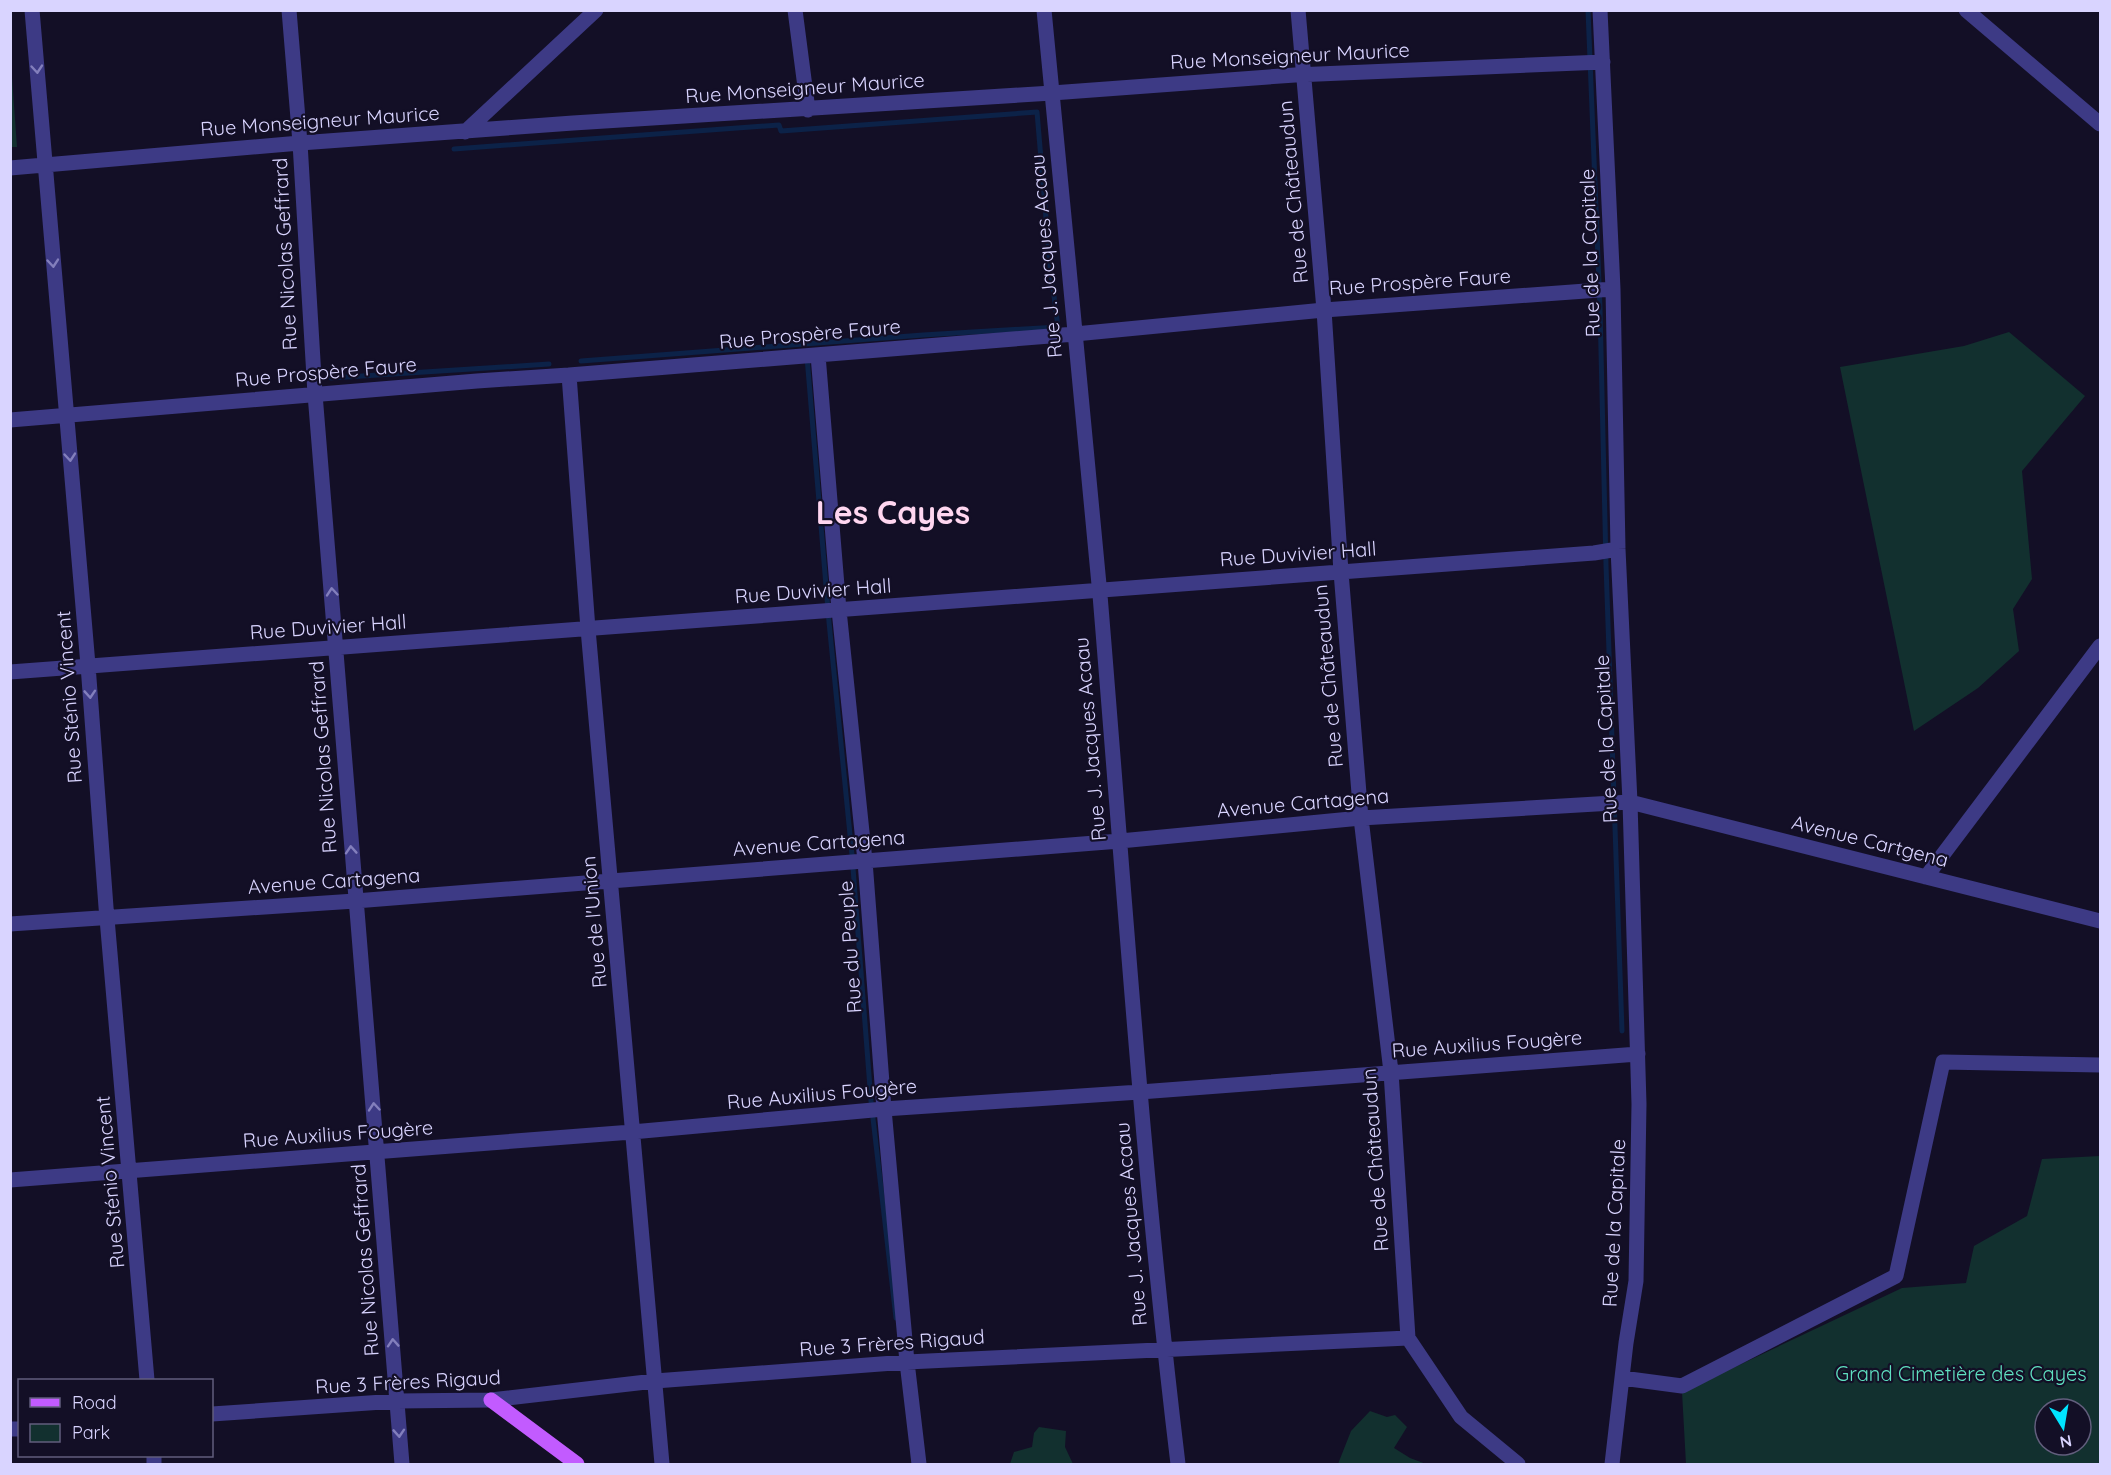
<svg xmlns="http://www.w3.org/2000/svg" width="2111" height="1475" font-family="Quicksand,sans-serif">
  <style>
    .green { fill: #12302f; fill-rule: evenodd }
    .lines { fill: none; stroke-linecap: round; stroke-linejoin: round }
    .stream { stroke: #0c2248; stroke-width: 5 }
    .minor { stroke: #3d3a85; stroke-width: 15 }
    .major { stroke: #c25bff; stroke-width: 15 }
    .oneway { stroke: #837fbc }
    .labels { text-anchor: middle; stroke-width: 4.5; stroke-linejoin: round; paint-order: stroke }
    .street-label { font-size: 20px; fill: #d9d4ff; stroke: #130f26 }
    .park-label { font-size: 20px; fill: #5fe0c0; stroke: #130f26 }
    .town-label { font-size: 32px; font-weight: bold; fill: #ffd6f0; stroke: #130f26 }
  </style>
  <rect width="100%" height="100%" fill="#130f26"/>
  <!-- green -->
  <path class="green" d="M10,49L17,147H10Z
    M2009,332L2085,396L2022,471L2032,579L2013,609L2019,651L1978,688L1914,731L1840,367L1964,346Z
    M2100,1156V1464H1686L1682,1392L1902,1288L1966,1283L1974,1246L2027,1216L2042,1159ZM2045,1409H2081V1445H2045Z
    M1370,1411L1387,1417L1395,1415L1407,1427L1394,1448L1410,1458L1426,1464H1338L1351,1431Z
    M1039,1427L1066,1431L1065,1447L1073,1464H1010L1014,1452L1032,1447L1034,1433Z"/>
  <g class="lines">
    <!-- stream -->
    <path class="stream" d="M1588,10L1600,308L1606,565L1622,1031
      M454,149L779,125L781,131L1037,112L1050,265L1058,327L923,335L581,361
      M807,357L829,622L852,855L871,1101L896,1318
      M331,378L549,364"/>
    <!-- minor -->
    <path class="minor" d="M32,10L88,665L106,907L147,1380
      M289,10L300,143L315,394L402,1464
      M795,10L808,110
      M1044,10C1062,205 1083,400 1100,595C1124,885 1143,1176 1178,1464
      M1298,10L1324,310L1341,572L1361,818L1391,1072L1408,1338
      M1600,10L1613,289L1618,549L1630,802L1639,1104L1636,1281L1626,1343L1612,1464
      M1966,10L2100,124
      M465,132L596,10
      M10,168L300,143L573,123L1052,93L1295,75L1603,62
      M818,355L839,610L865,861L884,1109L907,1362L919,1464
      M569,375L588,629L662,1464
      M10,420L477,381L569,375L1075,334L1324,310L1613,289
      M10,672L1594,553L1618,549
      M1926,877L2100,646
      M10,924L355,901L1120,841L1361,818L1630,802L2100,921
      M10,1180L632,1132L884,1109L1140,1092L1638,1054
      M1622,1378L1682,1386L1896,1276L1943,1062L2100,1065
      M212,1414L397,1401L491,1400L655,1381L907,1362L1408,1338L1461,1417L1518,1464
      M10,1429H20
      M154,1456V1464"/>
    <!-- major -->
    <path class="major" d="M491,1400L577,1464"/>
  </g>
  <!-- one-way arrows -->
  <defs><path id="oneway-chevron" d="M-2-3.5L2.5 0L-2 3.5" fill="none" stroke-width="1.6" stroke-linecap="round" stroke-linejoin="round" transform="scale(1.5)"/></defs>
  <g class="oneway">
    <use href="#oneway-chevron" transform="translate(37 69) rotate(85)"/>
    <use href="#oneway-chevron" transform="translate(53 263) rotate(85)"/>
    <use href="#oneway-chevron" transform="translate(70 457) rotate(85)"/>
    <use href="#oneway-chevron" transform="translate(332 592) rotate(-95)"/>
    <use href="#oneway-chevron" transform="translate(90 694) rotate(86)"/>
    <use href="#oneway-chevron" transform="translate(351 850) rotate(-94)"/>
    <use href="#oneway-chevron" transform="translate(374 1107) rotate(-95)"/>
    <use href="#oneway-chevron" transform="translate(393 1343) rotate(-94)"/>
    <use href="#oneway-chevron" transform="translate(399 1433) rotate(86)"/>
  </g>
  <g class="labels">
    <!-- street labels -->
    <g class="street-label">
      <text transform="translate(1290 56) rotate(-3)" y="7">Rue Monseigneur Maurice</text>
      <text transform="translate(805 88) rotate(-4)" y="7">Rue Monseigneur Maurice</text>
      <text transform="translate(320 121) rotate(-4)" y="7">Rue Monseigneur Maurice</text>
      <text transform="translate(1293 192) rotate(-95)" y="7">Rue de Châteaudun</text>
      <text transform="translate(1590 253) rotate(-92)" y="7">Rue de la Capitale</text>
      <text transform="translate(285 254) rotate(-93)" y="7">Rue Nicolas Geffrard</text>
      <text transform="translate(1046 256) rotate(-95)" y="7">Rue J. Jacques Acaau</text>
      <text transform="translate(1420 282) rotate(-4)" y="7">Rue Prospère Faure</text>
      <text transform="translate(810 334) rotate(-5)" y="7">Rue Prospère Faure</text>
      <text transform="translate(326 372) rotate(-5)" y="7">Rue Prospère Faure</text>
      <text transform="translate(1298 554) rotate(-4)" y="7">Rue Duvivier Hall</text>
      <text transform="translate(813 591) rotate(-4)" y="7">Rue Duvivier Hall</text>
      <text transform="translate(328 627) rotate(-4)" y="7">Rue Duvivier Hall</text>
      <text transform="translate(1328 676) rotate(-95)" y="7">Rue de Châteaudun</text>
      <text transform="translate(69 697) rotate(-94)" y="7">Rue Sténio Vincent</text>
      <text transform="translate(1090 739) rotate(-95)" y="7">Rue J. Jacques Acaau</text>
      <text transform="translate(1606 739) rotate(-93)" y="7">Rue de la Capitale</text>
      <text transform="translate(323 757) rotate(-94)" y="7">Rue Nicolas Geffrard</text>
      <text transform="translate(1303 803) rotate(-5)" y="7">Avenue Cartagena</text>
      <text transform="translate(1870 841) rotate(14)" y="7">Avenue Cartgena</text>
      <text transform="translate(819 843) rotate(-4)" y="7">Avenue Cartagena</text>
      <text transform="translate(334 881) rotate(-4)" y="7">Avenue Cartagena</text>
      <text transform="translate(594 922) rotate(-95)" y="7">Rue de l'Union</text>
      <text transform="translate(850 947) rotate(-94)" y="7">Rue du Peuple</text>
      <text transform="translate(1487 1044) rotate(-4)" y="7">Rue Auxilius Fougère</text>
      <text transform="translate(822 1094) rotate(-5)" y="7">Rue Auxilius Fougère</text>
      <text transform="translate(338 1134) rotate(-4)" y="7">Rue Auxilius Fougère</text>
      <text transform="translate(1375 1160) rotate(-94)" y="7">Rue de Châteaudun</text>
      <text transform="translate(110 1182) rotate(-95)" y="7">Rue Sténio Vincent</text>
      <text transform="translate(1614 1223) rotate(-87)" y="7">Rue de la Capitale</text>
      <text transform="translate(1131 1224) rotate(-95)" y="7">Rue J. Jacques Acaau</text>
      <text transform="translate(365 1260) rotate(-94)" y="7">Rue Nicolas Geffrard</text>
      <text transform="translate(892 1343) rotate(-4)" y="7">Rue 3 Frères Rigaud</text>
      <text transform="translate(408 1382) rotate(-3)" y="7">Rue 3 Frères Rigaud</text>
    </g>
    <!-- park labels -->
    <g class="park-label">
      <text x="1961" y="1381">Grand Cimetière des Cayes</text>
    </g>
    <!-- town labels -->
    <g class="town-label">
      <text x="893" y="524">Les Cayes</text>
    </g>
  </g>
  <!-- border -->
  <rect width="2111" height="1475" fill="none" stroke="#d9d4ff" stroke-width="24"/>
  <!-- legend -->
  <rect x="18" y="1379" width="195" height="78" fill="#130f26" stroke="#625e7d" stroke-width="1.5"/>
  <rect x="30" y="1398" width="30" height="9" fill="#c25bff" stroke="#625e7d" stroke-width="1.5"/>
  <text x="72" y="1409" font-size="18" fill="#d9d4ff">Road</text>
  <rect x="30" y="1424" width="30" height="18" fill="#12302f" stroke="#625e7d" stroke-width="1.5"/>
  <text x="72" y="1439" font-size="18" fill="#d9d4ff">Park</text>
  <!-- north arrow -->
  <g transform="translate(2063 1427) rotate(169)"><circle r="28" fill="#130f26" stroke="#625e7d" stroke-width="1.5"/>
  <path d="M0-4.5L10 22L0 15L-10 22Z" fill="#00e5ff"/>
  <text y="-9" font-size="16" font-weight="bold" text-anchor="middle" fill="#d9d4ff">N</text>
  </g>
</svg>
